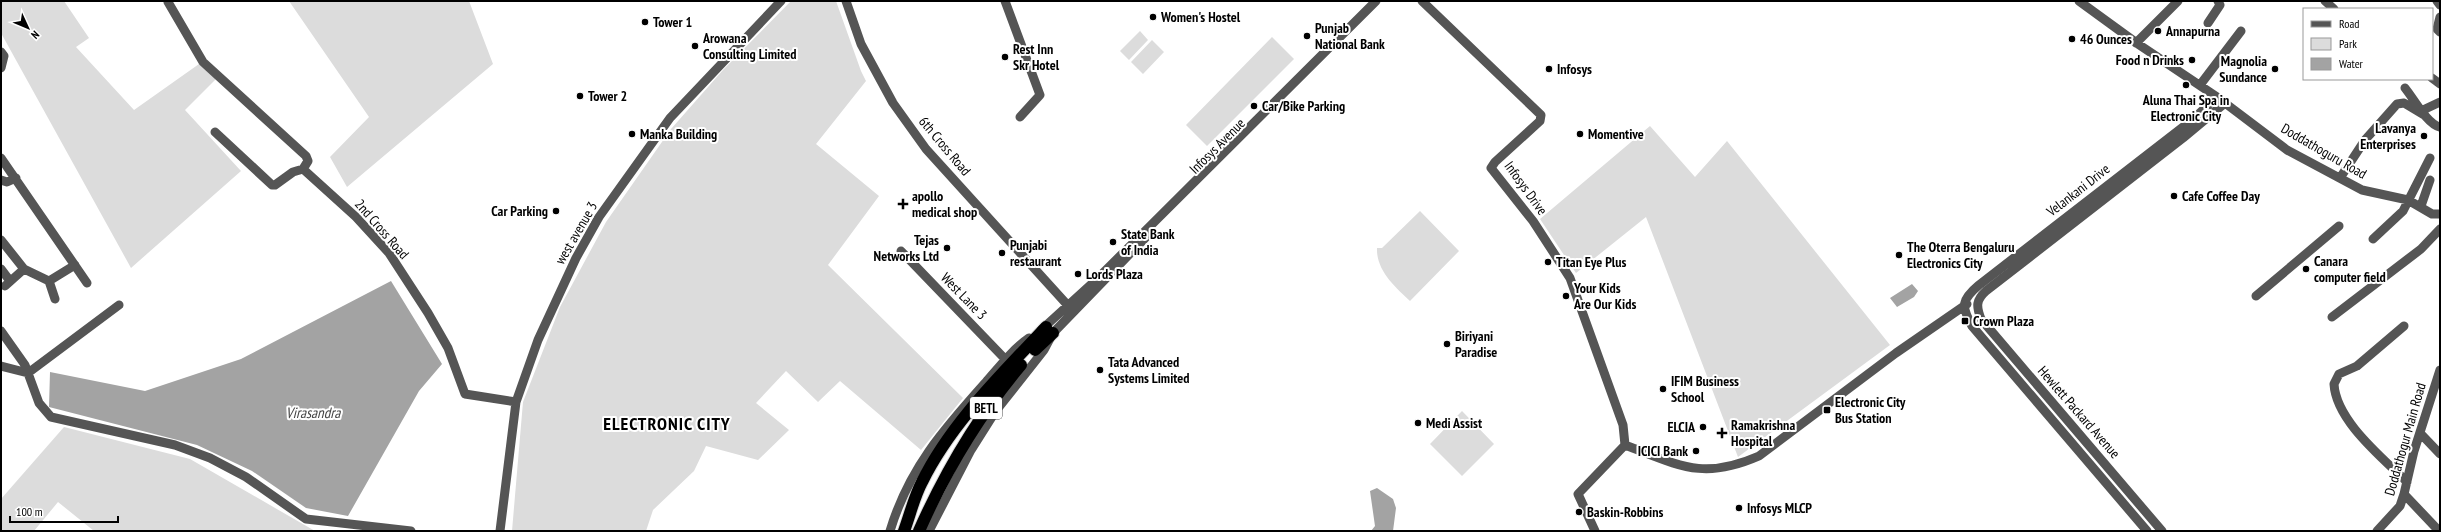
<svg xmlns="http://www.w3.org/2000/svg" width="2441" height="532" font-family="'PT Sans Narrow',sans-serif">
  <style>
    .green { fill: #dcdcdc }
    .water { fill: #a3a3a3 }
    .lines { fill: none; stroke-linecap: round; stroke-linejoin: round }
    .highway-casing { stroke: #dbdbdb; stroke-width: 14 }
    .minor { stroke: #555; stroke-width: 9 }
    .highway { stroke: #000; stroke-width: 12 }
    .poi-dot { fill: #000; stroke: #fff; stroke-width: 1.5 }
    .labels { text-anchor: middle; stroke-width: 4; stroke-linejoin: round; paint-order: stroke }
    .shield { fill: #fff; stroke: #4c4c4c; stroke-width: 1 }
    .shield-label { font-size: 13px; font-weight: bold; fill: #000 }
    .poi-label { font-size: 14px; font-weight: bold; fill: #000; stroke: #fff; text-anchor: start }
    .street-label { font-size: 14px; fill: #000; stroke: #fff }
    .water-label { font-size: 15px; font-style: italic; fill: #444; stroke: #fff }
    .district-label { font-size: 18px; font-weight: bold; letter-spacing: 1px; fill: #000; stroke: #fff }
  </style>
  <rect width="100%" height="100%" fill="#fff"/>
  <!-- green -->
  <path class="green" d="M1,1H64L89,38L76,47L134,110L199,64L216,79L185,110L241,171L131,268L1,33Z
    M289,1H469L493,64L347,187L330,157L369,117Z
    M791,1H836L861,71L866,81L816,144L879,196L828,265L963,398L921,450L840,381L818,402L786,371L756,403L789,430L758,460L706,446L694,471L653,510L646,531H512L523,402L560,307L606,222L671,129L723,70Z
    M1140,31L1148,40L1129,60L1120,51Z
    M1272,37L1294,59L1207,146L1186,125Z
    M1152,40L1164,52L1143,74L1131,62Z
    M1650,126L1695,177L1727,141L1890,345L1738,457L1646,217L1576,273L1540,219Z
    M1420,211L1459,251L1410,301C1395,287 1376,270 1377,248H1382Z
    M1462,411L1494,444L1462,476L1430,444Z
    M64,427L190,459L315,531H94L58,502L34,531H4L1,529V499Z"/>
  <!-- water -->
  <path class="water" d="M391,281L442,364L419,391L348,516L306,508L252,471L197,445L49,407L50,372L145,391L241,359Z
    M1912,284L1918,291L1914,297L1897,307L1890,298Z
    M1377,488L1393,499L1396,508L1393,531H1371L1375,526L1370,491Z"/>
  <g class="lines">
    <!-- highway casing -->
    <g class="highway-casing">
      <path id="highway" d="M1035,350L1053,333
        M904,531C910,515 914,497 922,482C951,423 1002,374 1046,327
        M919,531C946,470 978,416 1021,365"/>
    </g>
    <!-- minor -->
    <path class="minor" d="M846,1L861,44L893,103L926,149L1072,310
      M1005,1L1040,95L1020,117
      M1422,1L1541,115L1540,121L1495,162L1491,168L1533,221L1570,278L1623,425L1625,445
      M2079,1L2138,44L2217,97L2287,150L2362,190L2408,200L2432,214H2440
      M2325,1L2334,9
      M2437,1L2440,5
      M168,2L203,62L306,156L308,161L303,169
      M2440,17L2437,29L2440,32
      M2208,23L2220,5L2218,1
      M2136,43L2178,1
      M1,52L4,56L1,68
      M2432,78L2440,84
      M2200,85L2241,31
      M2405,88C2414,99 2427,124 2440,127
      M2423,110L2440,102
      M215,132L272,185H275L293,172L303,169
      M1,158L87,283
      M303,169L356,217L389,253L428,313L448,348L465,394L516,402
      M2340,178L2365,140L2397,104L2404,103L2424,115
      M1,180L7,182L16,178
      M2421,206L2430,180
      M2373,239L2403,211L2430,158
      M1,240L24,269L49,281L75,265
      M901,251L1006,360
      M1,269L10,281
      M49,281L55,299
      M5,286L24,269
      M2256,296L2339,226
      M2332,317L2421,249L2440,229
      M2404,326L2357,366L2339,374L2334,384C2336,421 2383,458 2407,482
      M1041,330L1097,279L1376,1
      M1,331L25,365L39,403L51,417L175,445L210,458L246,477L306,519L411,531
      M1,366L28,373L119,305
      M2420,433L2440,454
      M1625,445C1679,465 1702,481 1759,456L1896,353L1967,304
      M2404,494L2439,531
      M500,531L516,402L538,340L576,258L599,217L670,118L781,1
      M890,531C909,468 944,429 986,382C999,367 1013,349 1029,338
      M929,531L971,450L995,412L1044,350L1053,333L1149,234
      M1595,531L1578,494L1625,445
      M2147,531L1972,326C1961,306 1961,300 1979,285L2192,120L2217,97
      M2162,531L1981,319C1976,306 1976,300 1986,291L2183,138L2225,103
      M2377,531L2400,506L2404,494L2414,451L2440,370"/>
    <!-- highway -->
    <use href="#highway" class="highway"/>
  </g>
  <!-- markers -->
  <g class="poi-dot">
    <circle cx="1153" cy="17" r="4"/>
    <circle cx="645" cy="22" r="4"/>
    <circle cx="2158" cy="31" r="4"/>
    <circle cx="1307" cy="36" r="4"/>
    <circle cx="2072" cy="39" r="4"/>
    <circle cx="695" cy="46" r="4"/>
    <circle cx="1005" cy="57" r="4"/>
    <circle cx="2192" cy="60" r="4"/>
    <circle cx="1549" cy="69" r="4"/>
    <circle cx="2275" cy="69" r="4"/>
    <circle cx="2186" cy="85" r="4"/>
    <circle cx="580" cy="96" r="4"/>
    <circle cx="1254" cy="106" r="4"/>
    <circle cx="632" cy="134" r="4"/>
    <circle cx="1580" cy="134" r="4"/>
    <circle cx="2424" cy="136" r="4"/>
    <circle cx="2174" cy="196" r="4"/>
    <path d="M901 198h4v4h4v4h-4v4h-4v-4h-4v-4h4z"/>
    <circle cx="556" cy="211" r="4"/>
    <circle cx="1113" cy="242" r="4"/>
    <circle cx="947" cy="248" r="4"/>
    <circle cx="1002" cy="253" r="4"/>
    <circle cx="1899" cy="255" r="4"/>
    <circle cx="1548" cy="262" r="4"/>
    <circle cx="2306" cy="269" r="4"/>
    <circle cx="1078" cy="274" r="4"/>
    <circle cx="1566" cy="296" r="4"/>
    <rect x="1961" y="317" width="8" height="8" rx="2"/>
    <circle cx="1447" cy="344" r="4"/>
    <circle cx="1100" cy="370" r="4"/>
    <circle cx="1663" cy="389" r="4"/>
    <rect x="1823" y="406" width="8" height="8" rx="2"/>
    <circle cx="1418" cy="423" r="4"/>
    <circle cx="1703" cy="427" r="4"/>
    <path d="M1720 427h4v4h4v4h-4v4h-4v-4h-4v-4h4z"/>
    <circle cx="1696" cy="451" r="4"/>
    <circle cx="1739" cy="508" r="4"/>
    <circle cx="1579" cy="512" r="4"/>
  </g>
  <g class="labels">
    <!-- shield labels -->
    <rect class="shield" x="970" y="397" width="32" height="22" rx="3"/>
    <g class="shield-label">
      <text x="986" y="413">BETL</text>
    </g>
    <!-- poi labels -->
    <g class="poi-label">
      <text x="1161" y="22">Women's Hostel</text>
      <text x="653" y="27">Tower 1</text>
      <text x="1315" y="33">Punjab<tspan x="1315" dy="16">National Bank</tspan></text>
      <text x="2166" y="36">Annapurna</text>
      <text x="703" y="43">Arowana<tspan x="703" dy="16">Consulting Limited</tspan></text>
      <text x="2080" y="44">46 Ounces</text>
      <text x="1013" y="54">Rest Inn<tspan x="1013" dy="16">Skr Hotel</tspan></text>
      <text x="2184" y="65" text-anchor="end">Food n Drinks</text>
      <text x="2267" y="66" text-anchor="end">Magnolia<tspan x="2267" dy="16">Sundance</tspan></text>
      <text x="1557" y="74">Infosys</text>
      <text x="588" y="101">Tower 2</text>
      <text x="2186" y="105" text-anchor="middle">Aluna Thai Spa in<tspan x="2186" dy="16">Electronic City</tspan></text>
      <text x="1262" y="111">Car/Bike Parking</text>
      <text x="2416" y="133" text-anchor="end">Lavanya<tspan x="2416" dy="16">Enterprises</tspan></text>
      <text x="640" y="139">Manka Building</text>
      <text x="1588" y="139">Momentive</text>
      <text x="912" y="201">apollo<tspan x="912" dy="16">medical shop</tspan></text>
      <text x="2182" y="201">Cafe Coffee Day</text>
      <text x="548" y="216" text-anchor="end">Car Parking</text>
      <text x="1121" y="239">State Bank<tspan x="1121" dy="16">of India</tspan></text>
      <text x="939" y="245" text-anchor="end">Tejas<tspan x="939" dy="16">Networks Ltd</tspan></text>
      <text x="1010" y="250">Punjabi<tspan x="1010" dy="16">restaurant</tspan></text>
      <text x="1907" y="252">The Oterra Bengaluru<tspan x="1907" dy="16">Electronics City</tspan></text>
      <text x="2314" y="266">Canara<tspan x="2314" dy="16">computer field</tspan></text>
      <text x="1556" y="267">Titan Eye Plus</text>
      <text x="1086" y="279">Lords Plaza</text>
      <text x="1574" y="293">Your Kids<tspan x="1574" dy="16">Are Our Kids</tspan></text>
      <text x="1973" y="326">Crown Plaza</text>
      <text x="1455" y="341">Biriyani<tspan x="1455" dy="16">Paradise</tspan></text>
      <text x="1108" y="367">Tata Advanced<tspan x="1108" dy="16">Systems Limited</tspan></text>
      <text x="1671" y="386">IFIM Business<tspan x="1671" dy="16">School</tspan></text>
      <text x="1835" y="407">Electronic City<tspan x="1835" dy="16">Bus Station</tspan></text>
      <text x="1426" y="428">Medi Assist</text>
      <text x="1731" y="430">Ramakrishna<tspan x="1731" dy="16">Hospital</tspan></text>
      <text x="1695" y="432" text-anchor="end">ELCIA</text>
      <text x="1688" y="456" text-anchor="end">ICICI Bank</text>
      <text x="1747" y="513">Infosys MLCP</text>
      <text x="1587" y="517">Baskin-Robbins</text>
    </g>
    <!-- street labels -->
    <g class="street-label">
      <text transform="translate(945 146) rotate(50)" y="5">6th Cross Road</text>
      <text transform="translate(1217 146) rotate(-45)" y="5">Infosys Avenue</text>
      <text transform="translate(2324 151) rotate(30)" y="5">Doddathoguru Road</text>
      <text transform="translate(1526 188) rotate(54)" y="5">Infosys Drive</text>
      <text transform="translate(2078 190) rotate(-38)" y="5">Velankani Drive</text>
      <text transform="translate(382 229) rotate(49)" y="5">2nd Cross Road</text>
      <text transform="translate(576 233) rotate(-60)" y="5">west avenue 3</text>
      <text transform="translate(964 296) rotate(46)" y="5">West Lane 3</text>
      <text transform="translate(2079 412) rotate(49)" y="5">Hewlett Packard Avenue</text>
      <text transform="translate(2405 439) rotate(-74)" y="5">Doddathogur Main Road</text>
    </g>
    <!-- water labels -->
    <g class="water-label">
      <text x="313" y="418">Virasandra</text>
    </g>
    <!-- district labels -->
    <g class="district-label">
      <text x="667" y="430">ELECTRONIC CITY</text>
    </g>
  </g>
  <!-- border -->
  <rect width="2441" height="532" fill="none" stroke="#000000" stroke-width="4"/>
  <!-- legend -->
  <rect x="2303" y="8" width="130" height="72" fill="#ffffff" stroke="#999999"/>
  <rect x="2311" y="21" width="20" height="6" fill="#555555" stroke="#999999"/>
  <text x="2339" y="28" font-size="12" fill="#000000">Road</text>
  <rect x="2311" y="38" width="20" height="12" fill="#dcdcdc" stroke="#999999"/>
  <text x="2339" y="48" font-size="12" fill="#000000">Park</text>
  <rect x="2311" y="58" width="20" height="12" fill="#a3a3a3" stroke="#999999"/>
  <text x="2339" y="68" font-size="12" fill="#000000">Water</text>
  <!-- north arrow -->
  <g transform="translate(28 28) rotate(134)" stroke="#ffffff" stroke-width="3" paint-order="stroke">
  <path d="M0-3L7 15L0 10L-7 15Z" fill="#000000"/>
  <text y="-6" font-size="11" font-weight="bold" text-anchor="middle" fill="#000000">N</text>
  </g>
  <!-- scale -->
  <path d="M10 516v6h108v-6" fill="none" stroke="#000000" stroke-width="2"/>
  <text x="16" y="516" font-size="12" fill="#000000" stroke="#ffffff" stroke-width="3" paint-order="stroke">100 m</text>
</svg>
